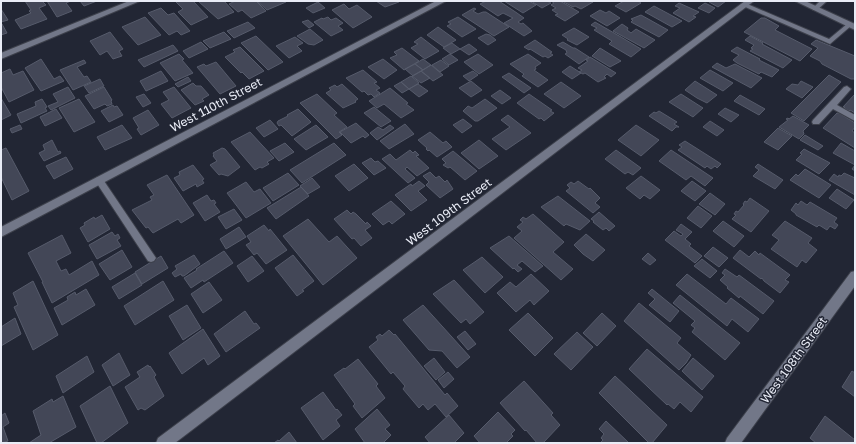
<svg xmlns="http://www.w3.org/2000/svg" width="856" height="444" font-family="'Golos Text',sans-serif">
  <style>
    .building { fill: #434757; stroke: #565b6b }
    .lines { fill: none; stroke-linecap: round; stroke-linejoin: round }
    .service-casing { stroke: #3d404b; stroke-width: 2 }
    .minor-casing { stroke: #3d404b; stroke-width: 2 }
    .secondary-casing { stroke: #3d404b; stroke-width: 2 }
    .service { fill: #727788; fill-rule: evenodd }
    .minor { fill: #727788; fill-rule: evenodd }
    .secondary { fill: #727788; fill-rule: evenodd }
    .labels { text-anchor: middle; stroke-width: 3; stroke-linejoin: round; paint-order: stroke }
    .street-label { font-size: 12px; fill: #e9ecf6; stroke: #222634 }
  </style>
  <rect width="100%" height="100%" fill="#222634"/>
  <!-- building -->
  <path class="building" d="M25,1H42L46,5L39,8L47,19L21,29L15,20L31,13L29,11L31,10Z
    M47,1H71L66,3L72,11L57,17Z
    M80,1H97L84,6Z
    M178,1H193L208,17L191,25L178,12L183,9L176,2Z
    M198,1H224L234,12L218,19Z
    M235,1H256L266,11L251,18L242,10L238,12L229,4Z
    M257,1H285L286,2L267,10Z
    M376,1H399V2L385,7Z
    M486,1H499L517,13L524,18L518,22L521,24L523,23L532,31L524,36L504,23L513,18L503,13L498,16L480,4Z
    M504,1H529L536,5L523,13Z
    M531,1H547L551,3L542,8Z
    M551,1H560L579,12L565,21L555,15L558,14L552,10L556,8L551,5L554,3Z
    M562,1H590L593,2L581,9L575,6L573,7Z
    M624,1H638L641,3L626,12L615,6Z
    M710,1H726L718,7L709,2Z
    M318,2L325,8L313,13L306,8Z
    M679,3L699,12L693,16L696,17L689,22L673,13L680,8L675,6Z
    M705,3L715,8L709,13L698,8Z
    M344,4L349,9L357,5L372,17L353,28L332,10Z
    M654,6L682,21L672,27L645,12Z
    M161,8L168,15L174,13L190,31L181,35L177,31L169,35L148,13Z
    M474,8L476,9L473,11L478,14L483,12H486L509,27L494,36L462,15Z
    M1,9L8,20L1,22Z
    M600,10L606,13L609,11L620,18L607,26L590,16Z
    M641,15L668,30L659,37L631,22L633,20L631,19Z
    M145,17L161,35L138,45L122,27Z
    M328,17L331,20L336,18L343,23L338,26L343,30L331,36L314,22L322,18L323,19Z
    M458,17L476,29L462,37L447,26L451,24L448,22Z
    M761,18H765L779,26L775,30L812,49L800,61L744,32Z
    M308,20L314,25L309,28L302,22Z
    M248,22L255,28L234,38L227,31Z
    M595,22L621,37L641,49L631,57L609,44L612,41L594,30L597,28L591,25Z
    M2,24L7,33L1,35V25Z
    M622,24L628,28L627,30L631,33L636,29L655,40L644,48L613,31Z
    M438,27L456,40L444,47L427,35Z
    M574,28L589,37L577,45L567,40L568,39L562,35Z
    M310,29L323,40L314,45L308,44L297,36Z
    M110,32L123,49L119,51L122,56L113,59L107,51L100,55L90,41Z
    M224,32L231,39L210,48L203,41Z
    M486,34L490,35L496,40L488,45L478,38Z
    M256,36L283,62L268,70L241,43Z
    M750,36L763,43L762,44L792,60L783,68L750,51L753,49L751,48L754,45L745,40Z
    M295,37L303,43L297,46L302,51L289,58L276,46Z
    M421,37L439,51L425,59L411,48L418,44L414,42Z
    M535,40L552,52L550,53L553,55L548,58L545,56L543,57L530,49L529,50L524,47Z
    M816,40L855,56V79H851L822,64L820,61L810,56L818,48L811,44Z
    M201,42L208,49L189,58L183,51Z
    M563,42L573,48H575L589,57L579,64L565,54L567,53L566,50L557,45Z
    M452,43L460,49L451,54L443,48Z
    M469,44L477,50L469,55L460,49Z
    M173,45L178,51L144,67L138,60Z
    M240,47L264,71L249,79L242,72L241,73L225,57L235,52L233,50Z
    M737,47L760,59L759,60L779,70L772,77L761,72L759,74L737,63L733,60L739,55L731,51Z
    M402,48L419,61L404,70L390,58L397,55L394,52Z
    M600,48L621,61L610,67L592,56Z
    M179,54L184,59L182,60L193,73L175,81L160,63Z
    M450,54L458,60L449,65L442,59Z
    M478,54L493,65L479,74L464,62Z
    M528,54L541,63L535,67L536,69L534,70L548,80L538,87L522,76L524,74L510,64Z
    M590,57L616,73L611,77L607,74L604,77L606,78L598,82L585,73L583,74L579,72L582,70L578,68L588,61L586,60Z
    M41,59L54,79L60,76L64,81L41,91L25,68Z
    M383,59L397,70L384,79L368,67Z
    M423,59L431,65L423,70L415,64Z
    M84,60L86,63L77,67L84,77L87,76L91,82L73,90L60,70Z
    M441,60L449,66L440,72L432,65Z
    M216,62L236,86L220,94L197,67L204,64L206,66Z
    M717,63L726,68L735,64L762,78L751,88L712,67Z
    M415,64L423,70L413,76L405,69Z
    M431,65L443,75L433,81L421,71Z
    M570,66L581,73L572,79L562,72Z
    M10,69L13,75L23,71L34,90L9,102L1,87V73Z
    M363,70L377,82L374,83L380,88L376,90L380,93L374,97L371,94L368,95L364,91L362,92L346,78Z
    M710,70L733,83L723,91L700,78Z
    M161,71L168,81L146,91L140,81Z
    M421,71L430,78L421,83L412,76Z
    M473,71L478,75L469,81L463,76Z
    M509,73L531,88L524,93L502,77Z
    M829,75L841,82L804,121L791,113Z
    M411,76L419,83L409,89L401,82Z
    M188,77L191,81L178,87L175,84Z
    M100,79L104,86L89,93L84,86Z
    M471,81L482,90L471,97L459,88Z
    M695,81L717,95L707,103L697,98L685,90Z
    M801,81L813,87L802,98L786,89L792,84L798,85Z
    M401,82L409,89L402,93L394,86Z
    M561,82L581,96L564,108L544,94Z
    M193,83L196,86H201L209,95L202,99L204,101L195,105L181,90Z
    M342,84L358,99L355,101L356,102L343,108L326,93L331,90L329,88L335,85L337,87Z
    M418,84L428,91L419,97L409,89Z
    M68,87L75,98L51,110L48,106L58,102L53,94Z
    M104,87L112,100L111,101L112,104L107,106L105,104L94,109L85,96Z
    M174,87L191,108L172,118L161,104L169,100L163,92Z
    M390,88L408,103L406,104L414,110L401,118L384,104L377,108L369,101Z
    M500,90L511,98L502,104L491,96Z
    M144,94L151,103L143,107L136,97Z
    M317,94L337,113L334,115L347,127L339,132L342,135L336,139L300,103Z
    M529,94L552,110L550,111L554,113L544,121L541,118L539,119L517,103Z
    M681,94L703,108L693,117L669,102Z
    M855,94V113L850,110L849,111L844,108L845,107H843Z
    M740,95L765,109L759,115L734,101Z
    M1,98L11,115L1,120Z
    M42,99L47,107L45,108L47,111L21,123L17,114L36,106L35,102Z
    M79,99L95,122L74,132L59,108Z
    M485,99L497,108L478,121H475L463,111L468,106L472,108Z
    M113,105L114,107L117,106L123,115L109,122L101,111Z
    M374,107L391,121L381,127L364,113Z
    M725,108L739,115L731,122L718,114Z
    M56,109L62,118L45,126L40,117Z
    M298,109L311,122L292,136L281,125L279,126L277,123L278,121L288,116L287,115Z
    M148,110L159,125L141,135L137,129L139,128L133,118Z
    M659,111L677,122L674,124L679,127H676L672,131L649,116L654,112L656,113Z
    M837,113H839L855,123V127L852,131L855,133V148L823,128Z
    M508,115L531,133L506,150L492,139L510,127L501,120Z
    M793,116L809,125L803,131L804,134L799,139L779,127L788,120L786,119L788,118L789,119Z
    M463,119L472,126L462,133L453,125Z
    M270,120L278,129L264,137L256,128Z
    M710,121L724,130L717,136L703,127Z
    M356,123L369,135L365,138L363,136L351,143L340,132Z
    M405,124L414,134L389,149L380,141Z
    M20,125L22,129L12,133L10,129Z
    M122,125L132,138L105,150L97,137Z
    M316,125L328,137L306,150L294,139Z
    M390,125L394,128L377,140L370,133L378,127L383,130Z
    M636,125L659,140L641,156L618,140Z
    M778,128L792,136L778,150L764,142Z
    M250,132L274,158L267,162L269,164L262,168L260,167L255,170L231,142Z
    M430,132L443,143L446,141L452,147L437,157L429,150L428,151L426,149L427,148L418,140Z
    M805,135L823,146L818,150L800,140Z
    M52,140L58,152L60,151L61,153L44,161L39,153L45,150L43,145Z
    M479,140L498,156L479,169L461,153Z
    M685,141L715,160L721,164L717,168L715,166L711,169L707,166L705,168L678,150L682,147L679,145Z
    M285,143L294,152L279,161L270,151Z
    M334,143L346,155L302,183L290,170Z
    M841,143L855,151V171L852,169L855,165L833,153Z
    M6,148L29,191L12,200L1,177V150Z
    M222,148L225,149L240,167L228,176L221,174L219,175L210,165L217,161L213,156L214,155L213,153Z
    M804,149L830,163L819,174L796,160L802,154L800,153Z
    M410,150L413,153L415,151L419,155L416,156L429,168L417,176L407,167L405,169L415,178L408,183L382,159L390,154L396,160Z
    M616,150L641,168L633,175L628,172L625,174L605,159Z
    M671,150L713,178L705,186L691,176L686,180L659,161Z
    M453,151L477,171L465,180L450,167L448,168L443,165L446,163L442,159Z
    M66,157L73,169L54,179L46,166Z
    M371,158L375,162L378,161L386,168L374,175L362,163Z
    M354,164L368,178L349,191L335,176Z
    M758,164L783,180L775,189L753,176L759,170L755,167Z
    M193,165L204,179L202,180L204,183L197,187L196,184L183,191L174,178L180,175L179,172Z
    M805,169L831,185L819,198L790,180L796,174L798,176Z
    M430,172L436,178L439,176L445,182L447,180L453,189L440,198L426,185L429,182L423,176Z
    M288,173L299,185L273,201L263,188Z
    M844,173L855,178V195L829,180L834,174L838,177L839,175L841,176Z
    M167,175L194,215L181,223L178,219L153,233L148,227L146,228L132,210L152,200L150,197L154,195L147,185Z
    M641,176L660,190L650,199L644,195L640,199L626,188Z
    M312,178L320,187L308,194L300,186Z
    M419,181L425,186L418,191L427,200L411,211L395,195L411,184L412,186Z
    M578,181L589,189L590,188L600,198L595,203L600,207L593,213L566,191L570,188L567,185L571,182L574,184Z
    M692,181L706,191L695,201L681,191Z
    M246,182L254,192L260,189L271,203L246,218L227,193Z
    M301,187L309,196L276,219L267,208Z
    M837,189L854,200L846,209L829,198Z
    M710,193L725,204L715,215L699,204Z
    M207,195L211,201L214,200L216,203L214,204L220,212L205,221L193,203Z
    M558,196L590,221L580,230L566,224L564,226L541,207Z
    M750,198L769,211L751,232L732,219L736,215L734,214L736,211L738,212L744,205L743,204L745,201L747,202Z
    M391,201L405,214L392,224L389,221L383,225L372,214Z
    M801,201L807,205L810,202L837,218L834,222L838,225L835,229L830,226L827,230L819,225L817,227L796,215V214L791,210L796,203L798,205Z
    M698,206L712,216L701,228L687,218Z
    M234,209L242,220L226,229L218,217Z
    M347,210L351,214L353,212L356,214L366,224L367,222L371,226L365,230L372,238L361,246L354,238L352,239L334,219Z
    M599,212L615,226L609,231L606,228L603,230L593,222L594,221L591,219Z
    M533,214L564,242L553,252L573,269L561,280L514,238L522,231L517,227L523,222L520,220L523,217L526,219Z
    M102,215L110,229L88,242L80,228L85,225L84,223L94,217L95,219Z
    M308,219L329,242L337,236L357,258L323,285L283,236Z
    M723,221L744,236L734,247L713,231Z
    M785,221L812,238L808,243L817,250L806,263L802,260L797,267L771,249L779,240L772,235Z
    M681,224L692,232L685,239L691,244L689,246L702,256L695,263L665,240L674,231L681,236L683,234L676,230Z
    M264,225L269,231L270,229L287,250L266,264L257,253L254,255L246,245L251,242L247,236Z
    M239,227L246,237L226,249L220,239Z
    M112,232L115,236L118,234L120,238L117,240L121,246L97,259L89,245Z
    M586,234L605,250L593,261L583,254L574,245Z
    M62,235L71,253L56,261L61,271L66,269L69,275L92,261L99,275L52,303L42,282H43L28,253Z
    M509,236L543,266L535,272L522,261L517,265L522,269L518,272L514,268L513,269L490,248Z
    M713,247L728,258L719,267L704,256Z
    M122,250L132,267L110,280L99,264Z
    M740,250L749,257L755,251L759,255L760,253L790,275L785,280L789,282L780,293L764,281L762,278L761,279L733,258Z
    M224,251L233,263L204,282L203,280L191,288L184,278L197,270L196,269Z
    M648,253L656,260L650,265L642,259Z
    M194,255L200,264L184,276H182L181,274L175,277L172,273L177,269L175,266Z
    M293,255L314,281L302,290L304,291L297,296L275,268Z
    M161,256L168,268L142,284L135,272Z
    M252,256L264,271L248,282L237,266Z
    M482,257L503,277L485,293L463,270Z
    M702,259L717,271L710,278L694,266Z
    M725,269L737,277L739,275L774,301L763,314L740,296L739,298L727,288L728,287L720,280L725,275L722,273Z
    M135,273L142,285L119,299L112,287Z
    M531,274L549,291L534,305L530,300L516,312L497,293L510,282L516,287Z
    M687,274L726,304L731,298L759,319L748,332L732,319L727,326L676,285Z
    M454,280L484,312L470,324L466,319L461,323L433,294Z
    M33,281L58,335L33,350L14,307L18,305L13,293Z
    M163,281L174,300L135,325L124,306Z
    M209,282L222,300L203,313L191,294Z
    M86,289L95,305L62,325L54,308L68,300L67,297L75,292L76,295Z
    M652,289L679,311L670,322L649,305L655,299L648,293Z
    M680,295L740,343L725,360L692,332L695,328L691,325L695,321L673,303Z
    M639,303L681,338L677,343L691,355L686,363L679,370L624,321Z
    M187,305L201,328L183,340L169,316Z
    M423,305L470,357L457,368L442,351L429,350L403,320Z
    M245,311L254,324L256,323L260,328L226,352L214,334Z
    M528,313L553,338L535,356L509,330Z
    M602,313L616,326L597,346L583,333Z
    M15,318L21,334L1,346V327Z
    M203,329L220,356L208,365L204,358L182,374L169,353Z
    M389,330L394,335L395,334L445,395L447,393L458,406L446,417L435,404L428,410L423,404L419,408L403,389L405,386L393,372L391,374L369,347L378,340L376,337L380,334L382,336Z
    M465,331L476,344L468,350L457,337Z
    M577,332L593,347L571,370L554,354Z
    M647,349L703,397L691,412L680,402L674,409L668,404L667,405L629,369Z
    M119,353L130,375L113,386L102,365Z
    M87,356L94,372L63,393L56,376Z
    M434,358L445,372L436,380L424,366Z
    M693,358L714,376L702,390L682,371Z
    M358,359L378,384L376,386L385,398L362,418L353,406L355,404L334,375L344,368L345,369Z
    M148,365L149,367L150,366L156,375L154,377L164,396L145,410L141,408L138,410L125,387L140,377L137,372Z
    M852,371L855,373V397L842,387Z
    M448,372L454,379L444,388L438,380Z
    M615,376L667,425L652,443H649L599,393Z
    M524,381L553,413L551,415L560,425L543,443H537L526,430L525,431L500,403Z
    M110,386L128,423L101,443H97L80,406Z
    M323,392L336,410L337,409L342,415L336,420L340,426L323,440L301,408Z
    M63,396L76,427L49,443H29L41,435L33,411L52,399L53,402Z
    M377,409L390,425L385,429L391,435L383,443H365L355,429Z
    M498,412L515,430L511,434L513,436L506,443H480L474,436Z
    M5,413L9,423L3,427L8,441L1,443V416Z
    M449,415L464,433L454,443H430L425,437Z
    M825,416L855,440V443H816L810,438Z
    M606,421L629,443H600L603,440L601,438L604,434L599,429Z
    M289,432L297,443H274L278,440L279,441Z"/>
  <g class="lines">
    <!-- service casing -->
    <g class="service-casing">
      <path id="service" d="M820,1H827L817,10H813V8Z
        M745,3L829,39L847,24H851L852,25L830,44L743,6L742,5Z
        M847,86L851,89L837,105L855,115V121L833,109L819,124H813L812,122L813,120L844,87Z
        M99,177L102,178L154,255L156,258L154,261L151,262L148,261L96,182L95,180L96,178Z"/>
    </g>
    <!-- minor casing -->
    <g class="minor-casing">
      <path id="minor" d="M129,1H140L1,59V53Z
        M436,1H446L1,237V227Z
        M745,1H754L175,443H156L158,438Z
        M855,271V286L741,443H725L727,438L851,272Z"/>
    </g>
    <!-- secondary casing -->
    <g class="secondary-casing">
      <path id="secondary" d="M795,1H805L855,24V30Z"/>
    </g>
    <!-- service -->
    <use href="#service" class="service"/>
    <!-- minor -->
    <use href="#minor" class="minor"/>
    <!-- secondary -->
    <use href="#secondary" class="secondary"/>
  </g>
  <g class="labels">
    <!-- street labels -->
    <g class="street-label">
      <text transform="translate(216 105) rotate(-28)" y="4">West 110th Street</text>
      <text transform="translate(449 212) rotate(-37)" y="4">West 109th Street</text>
      <text transform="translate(794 360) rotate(-54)" y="4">West 108th Street</text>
    </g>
  </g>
  <!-- border -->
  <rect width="856" height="444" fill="none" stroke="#e9ecf6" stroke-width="4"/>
</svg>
